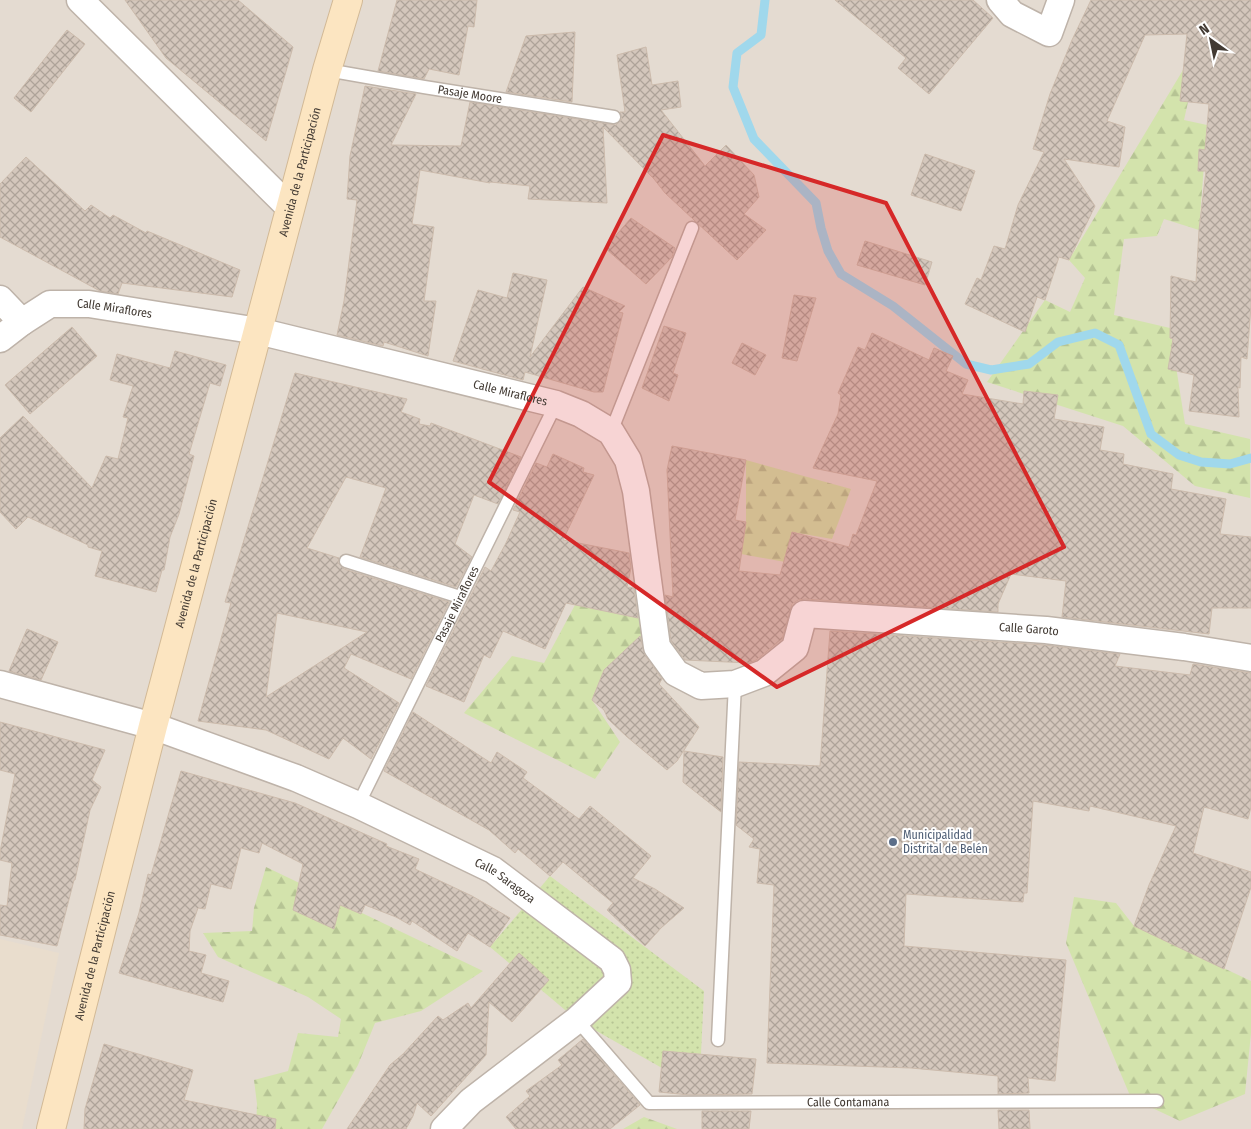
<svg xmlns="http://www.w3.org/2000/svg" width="1251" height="1129" font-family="'Fira Sans Condensed',sans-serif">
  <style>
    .residential { fill: #e4dbd1 }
    .education { fill: #e9ddcd }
    .grass { fill: url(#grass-dots) }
    .forest { fill: url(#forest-firs) }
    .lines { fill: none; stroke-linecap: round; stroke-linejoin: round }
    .stream { stroke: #a0d8ec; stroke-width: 9 }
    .building { fill: url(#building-cross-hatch); stroke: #ccbbac; fill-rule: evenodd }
    .lane-casing { stroke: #beb3a9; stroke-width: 15 }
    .street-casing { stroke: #beb3a9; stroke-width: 29 }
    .secondary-casing { stroke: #d2b996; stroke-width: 30 }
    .lane { stroke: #fff; stroke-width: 12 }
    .street { stroke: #fff; stroke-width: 26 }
    .secondary { stroke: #fce5c1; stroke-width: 28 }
    .marked { fill: #d62828; fill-opacity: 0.2; stroke: #d62828; stroke-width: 4; stroke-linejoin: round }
    .service-dot { fill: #5c6f8a; stroke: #fff; stroke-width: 2 }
    .labels { text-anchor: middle; stroke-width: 4; stroke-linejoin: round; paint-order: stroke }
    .street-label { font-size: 12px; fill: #423a33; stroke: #fff }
    .service-label { font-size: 12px; fill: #4e5e75; stroke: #fff; text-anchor: start }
  </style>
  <defs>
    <pattern id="grass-dots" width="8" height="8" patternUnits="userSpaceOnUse" patternTransform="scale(1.25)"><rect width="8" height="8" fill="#d3e3ac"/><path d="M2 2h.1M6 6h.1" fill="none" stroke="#b6c494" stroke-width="1.8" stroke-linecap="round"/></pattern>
    <pattern id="forest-firs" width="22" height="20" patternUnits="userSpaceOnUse" patternTransform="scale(1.25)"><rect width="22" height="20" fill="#d3e3ac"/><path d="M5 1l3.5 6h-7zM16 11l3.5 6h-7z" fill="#b6c494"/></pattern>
    <pattern id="building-cross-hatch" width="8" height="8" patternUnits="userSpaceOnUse" patternTransform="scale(1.25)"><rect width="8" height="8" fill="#d4c7bc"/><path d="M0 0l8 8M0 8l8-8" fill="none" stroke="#aea399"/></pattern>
  </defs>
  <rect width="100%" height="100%" fill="#f0eae3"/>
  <!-- residential -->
  <path class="residential" d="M0,0H1251V1129H0Z"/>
  <!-- education -->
  <path class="education" d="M0,939L59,953L22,1129H0Z"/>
  <!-- grass -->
  <path class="grass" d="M550,876L704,991L701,1054L664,1051L662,1068L577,1020L490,947Z"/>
  <!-- forest -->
  <path class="forest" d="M1183,70L1188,102L1184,120L1207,125L1199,230L1164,219L1157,236L1124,239L1114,315L1170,328L1185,424L1250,439V498L1195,486L1123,426L987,382L1045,300L1070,312L1085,278L1069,260Z
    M746,460L851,489L832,539L792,532L785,562L741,554L746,522Z
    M575,605L643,619L644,639L631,645L604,670L592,700L620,742L595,779L464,713L512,656L544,663Z
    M266,867L483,971L421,1011L375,1023L358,1065L322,1129H256L257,1104L254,1080L288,1071L298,1033L338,1037L341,1019L308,997L218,957L203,933L252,931L254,908Z
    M1074,897L1116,903L1134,926L1251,981V1033L1245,1094L1180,1121L1131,1098L1066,943Z
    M644,1117L677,1129H623Z"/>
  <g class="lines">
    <!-- stream -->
    <path class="stream" d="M765,0L761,35L737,53L733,87L754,139L816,203L821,228L828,251L841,274L893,306L966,364L991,370L1029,364L1058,342L1095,333L1119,345L1151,434L1179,455L1201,462L1230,464L1251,458"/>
  </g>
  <!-- building -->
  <path class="building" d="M125,0H238L293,47L266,141L166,58Z
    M397,0H477L474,27L468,26L459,75L429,69L424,79L378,71Z
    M835,0H973L993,18L929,94L898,68L906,58Z
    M1091,0H1251V306L1247,359L1241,357L1240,388L1238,387L1239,417L1189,411L1194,375L1168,369L1173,339L1170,338L1171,276L1196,282L1199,230L1206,171H1198L1199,149L1205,150L1209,104L1180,101L1187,34L1145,35L1107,121L1125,127L1119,167L1064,159L1095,206L1069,260L1059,257L1045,300L1037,297L1025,332L965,304L977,278L981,280L994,246L1005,249L1018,205L1044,152L1033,149L1050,94L1072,40Z
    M67,30L85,44L31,112L14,98Z
    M575,32L572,102L506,92L526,36Z
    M646,47L652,85L678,81L681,107L661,110L705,166L726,145L754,175L759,197L744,214L766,230L737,260L665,193L654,179L603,127L607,203L528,199L530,186L490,182V183L420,170L412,224L434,227L424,301H436L428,356L384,342L383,346L337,335L344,301L357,200L347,199L350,156L365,86L416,94L391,145L461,146L470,102L616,125L622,119L620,112H625L617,55Z
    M925,154L975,171L961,211L911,195Z
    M26,157L85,211L91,205L110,218L113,215L146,233L147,231L240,270L232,297L122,283L118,294L100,291L0,237V184Z
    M631,218L675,248L672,257L646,284L605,248Z
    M865,241L932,262L925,285L857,265Z
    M513,273L547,280L530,357L583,287L625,306L619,312L623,313L603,392H594L525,372L523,380L453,361L478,290L507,298Z
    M794,295L816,298L797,361L782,358Z
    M664,326L686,333L673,373L678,375L669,401L642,388Z
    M72,327L97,356L30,414L5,385Z
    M872,333L929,360L934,348L953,356L946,371L968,380L962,394L1023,404L1024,391L1058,395L1054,419L1104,427L1100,450L1124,454L1123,464L1173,474L1171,489L1226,499L1220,534L1251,537V608H1212L1209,634L1062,617L1066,581L1011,574L998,604V612L805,599L798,600L792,604L782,639L756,660L749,663L685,660L671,641L665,595L673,597L667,470L672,446L746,460L735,520L746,522L739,571L780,575L792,532L849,547L853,534L856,535L877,481L813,468L838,414L841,395L838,393L858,347L865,350Z
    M742,343L766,355L755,375L732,363Z
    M175,351L226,365L220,386L210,383L189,454L194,456L179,514L170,537L164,570H162L156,592L95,576L102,551L88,547V545L28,517L16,529L0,512V438L23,416L92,488L106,456L118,459L128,418L123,417L133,386L110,380L117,354L170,368Z
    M295,373L407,399L401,412L420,419L419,424L430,426L431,423L521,457L498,504L474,495L455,544L472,557L456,587L360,557L386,488L346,477L307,548L339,558L338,563L344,569L449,602L411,679L351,654L344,668L399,703L371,759L343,738L329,759L266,730L198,721L231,603L225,602ZM277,613L367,632L266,697Z
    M553,454L584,468L583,472L594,475L563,540L629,553L631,568L627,587L634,588L638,618L566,603L545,649L503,631L490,658L484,655L464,702L426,686L485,567L491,571L506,543L520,512L513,510L536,463L547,467Z
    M27,629L58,642L41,680L9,671Z
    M830,631L1045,645L1120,654L1115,666L1190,675L1193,664L1251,673V807L1248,819L1204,807L1193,853L1251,872V887L1224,969L1134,926L1149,885L1176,826L1090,806L1089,811L1033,801L1027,893H1024L1023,902L906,894L904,946L1066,960L1055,1081L1028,1078L1029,1093L998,1094V1076L911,1068L767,1063L774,885L757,883L760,849L749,847L754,839L736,825L739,762L820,766Z
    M640,636L645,655L662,679L659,684L699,727L677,761L667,770L626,736L608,719L604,710L592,700L604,670Z
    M413,712L491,763L497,752L527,772L523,778L579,819L590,806L651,856L633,878L655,889L684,908L661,928L645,946L607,910L613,903L563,862L550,876L518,849L515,853L489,830L384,771Z
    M0,722L105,750L92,780L101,787L90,810L75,880H74L57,946L0,935V905L7,906L12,863L0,860V852L15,774L0,770Z
    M684,751L723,757L721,812L683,782Z
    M181,771L295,803L387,844L386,846L419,859L415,869L472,896L510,918L490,947L468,933L457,951L412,921L410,925L396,917L365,905L361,914L340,905L334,929L293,910L303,864L262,843L259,853L241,848L231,889L211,884L205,909L198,908L190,931L189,951L206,955L201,973L229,981L223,1002L119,973L139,913L148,874L151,875Z
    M519,953L549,980L512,1022L489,1002L486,1055L431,1116L417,1103L413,1116L406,1129H347L390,1065L403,1054L438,1016L443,1020L468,1003L471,1008Z
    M583,1039L640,1105L610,1129H516L506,1117L530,1096L526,1091L562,1065L558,1060Z
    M104,1044L193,1070L184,1100L276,1119L275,1129H84L85,1109Z
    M663,1051L756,1059L752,1094L689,1095L659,1092Z
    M998,1110H1029L1030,1129H999Z
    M702,1111H751L749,1129H702Z"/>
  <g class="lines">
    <!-- lane casing -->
    <g class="lane-casing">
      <g id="lane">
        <path id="s1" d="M327,70L424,87L614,117"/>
        <path d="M611,432L692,228"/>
        <path d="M346,561L460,597"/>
        <path id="s2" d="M358,805L556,404"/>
        <path id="s3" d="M577,1020L649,1103L1157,1101"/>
        <path d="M718,1040L735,684"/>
      </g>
    </g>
    <!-- street casing -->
    <g class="street-casing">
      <g id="street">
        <path d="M80,0L290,208"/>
        <path d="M1000,0L1012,14L1049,33L1061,0"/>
        <path d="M0,299L22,322"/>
        <path id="s4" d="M0,339L22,322L50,304H89L258,331L556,404L581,414L611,432L628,460L636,491L657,647L676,673L701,686L735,684L764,673L795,648L804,614L1046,630L1184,647L1251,658"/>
        <path id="s5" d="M0,684L153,726L296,778L358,805L493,870L612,960L617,970L618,982L577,1020L471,1101L444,1129"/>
      </g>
    </g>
    <!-- secondary casing -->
    <g class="secondary-casing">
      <g id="secondary">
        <path id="s6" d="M51,1129L153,726L327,70L348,0"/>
      </g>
    </g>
    <!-- lane -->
    <use href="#lane" class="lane"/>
    <!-- street -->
    <use href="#street" class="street"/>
    <!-- secondary -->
    <use href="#secondary" class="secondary"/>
  </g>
  <!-- marked area -->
  <path class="marked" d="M663,135L886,203L1064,547L777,687L489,482Z"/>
  <!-- markers -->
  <circle class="service-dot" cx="893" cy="842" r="5"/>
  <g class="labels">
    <!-- street labels -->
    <g class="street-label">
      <text dy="4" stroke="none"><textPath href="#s1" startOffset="145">Pasaje Moore</textPath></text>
      <text dy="4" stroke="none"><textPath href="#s6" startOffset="989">Avenida de la Participación</textPath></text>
      <text dy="4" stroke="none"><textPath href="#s4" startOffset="126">Calle Miraflores</textPath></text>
      <text dy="4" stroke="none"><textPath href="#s4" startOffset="531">Calle Miraflores</textPath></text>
      <text dy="4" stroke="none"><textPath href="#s6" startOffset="584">Avenida de la Participación</textPath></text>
      <text dy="4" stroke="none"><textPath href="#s2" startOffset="224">Pasaje Miraflores</textPath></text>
      <text dy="4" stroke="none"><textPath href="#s4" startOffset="1288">Calle Garoto</textPath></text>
      <text dy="4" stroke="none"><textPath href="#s5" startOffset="544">Calle Saragoza</textPath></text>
      <text dy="4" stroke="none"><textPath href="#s6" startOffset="179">Avenida de la Participación</textPath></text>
      <text dy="4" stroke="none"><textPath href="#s3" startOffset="309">Calle Contamana</textPath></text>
    </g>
    <!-- service labels -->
    <g class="service-label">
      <text x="903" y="839">Municipalidad<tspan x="903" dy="14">Distrital de Belén</tspan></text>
    </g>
  </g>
  <!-- north arrow -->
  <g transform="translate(1211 40) rotate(327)" stroke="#ffffff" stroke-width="4" paint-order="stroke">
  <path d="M0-4L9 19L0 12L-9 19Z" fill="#423a33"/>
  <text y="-8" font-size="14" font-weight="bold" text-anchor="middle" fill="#423a33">N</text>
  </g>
</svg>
